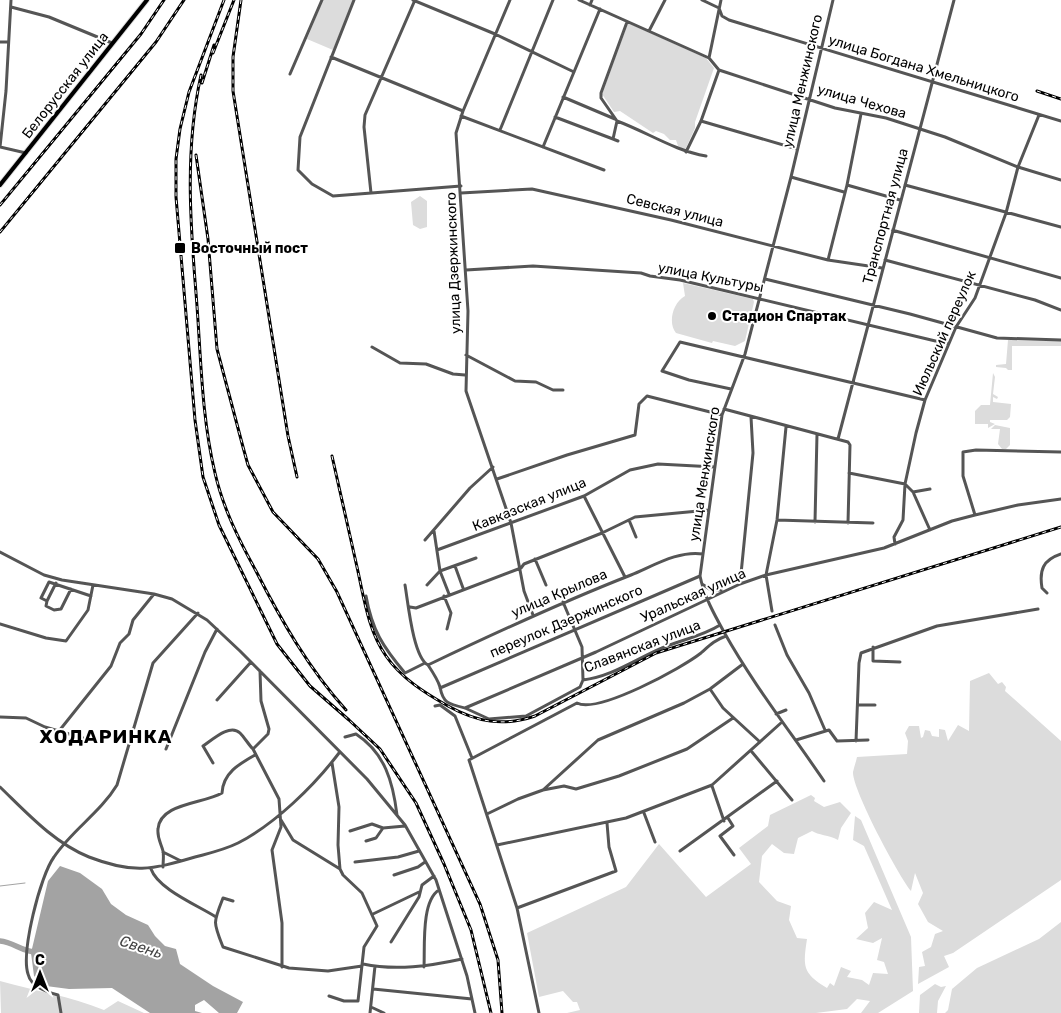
<svg xmlns="http://www.w3.org/2000/svg" width="1061" height="1013" font-family="Rubik,sans-serif">
  <style>
    .green { fill: #dcdcdc }
    .water { fill: #a3a3a3 }
    .lines { fill: none; stroke-linecap: round; stroke-linejoin: round }
    .stream { stroke: #a3a3a3; stroke-width: 1 }
    .river { stroke: #a3a3a3; stroke-width: 5.5 }
    .major-casing { stroke: #dbdbdb; stroke-width: 6 }
    .minor { stroke: #555; stroke-width: 3 }
    .major { stroke: #000; stroke-width: 4 }
    .rail-casing { stroke: #000; stroke-width: 3 }
    .rail { stroke: #fff; stroke-width: 1; stroke-dasharray: 4; stroke-linecap: butt }
    .poi-dot { fill: #000; stroke: #fff; stroke-width: 2 }
    .labels { text-anchor: middle; stroke-width: 4; stroke-linejoin: round; paint-order: stroke }
    .street-label { font-size: 14px; fill: #000; stroke: #fff }
    .poi-label { font-size: 14px; font-weight: bold; fill: #000; stroke: #fff; text-anchor: start }
    .water-label { font-size: 15px; font-style: italic; fill: #444; stroke: #fff }
    .district-label { font-size: 19px; font-weight: bold; letter-spacing: 1px; fill: #000; stroke: #fff }
  </style>
  <rect width="100%" height="100%" fill="#fff"/>
  <!-- green -->
  <path class="green" d="M323,0H353L333,50L307,39Z
    M628,23L706,58L714,68L695,122V128L685,150L678,146L676,140H670L664,134L656,131L653,133L620,111L614,112L602,94Z
    M420,196L427,201V227L420,229L413,225L411,202Z
    M683,283L753,299L754,302L745,341L735,346L713,341L712,343L676,333C668,324 672,303 685,296Z
    M1008,340L1061,341V346H1012V370H1008L1006,368L996,367V365L1006,364Z
    M993,373L995,377L993,394L998,397L997,399L993,397V402L1011,404L1010,417L1007,420H990V422L995,424L988,428V424H975V411L981,405H990Z
    M995,425L1010,428V445L1006,449H1002L998,444L1000,429H991Z
    M989,673L998,684L1002,682L1006,687L1005,691L1061,741V880L953,953L944,956L949,967L918,984L919,967L925,966L922,952L931,947L935,934L943,931L928,922L918,904L923,893L915,873L911,891C898,875 852,789 853,772C854,767 856,762 857,757L907,754L908,741L905,733L909,726H919L921,738L923,737L925,730L930,731L932,736L939,737V729L945,730L948,741L958,725L969,731L970,681Z
    M811,795L815,798L814,801L824,807L840,802L851,813L841,828L838,840C829,835 818,835 812,831L798,838L794,854L784,853L772,844L762,856L759,882L777,901L791,906L789,920L797,938L807,939C803,966 802,973 827,988L830,983L834,986L841,967L851,971L847,977L862,980L869,985L873,973L888,974L884,962L877,960L882,938L873,943L856,939L868,928L865,913L874,902L892,910L864,846L853,840L855,816L861,820L911,937L913,991L878,1013H861L870,1001L857,999L847,1009L816,1013H567L580,1010L577,1002H573L563,991L539,997L527,933L626,887L659,844L706,897L751,864L739,848L768,826L770,815Z
    M1061,922V1013H945L948,1010L952,989L977,968L1039,939Z
    M0,981C35,991 70,996 104,1010L118,1001L144,1013H1Z
    M935,984L941,987L946,986L938,1001L937,1013H919L920,995Z"/>
  <!-- water -->
  <path class="water" d="M60,866L80,873L102,889L111,904L126,915L148,925L155,936L165,946L176,949L180,964L213,986L243,1002L237,1013H219L204,1000L195,1005V1011L202,1013H150L112,988L69,989L46,986L34,976L31,953L48,881Z"/>
  <g class="lines">
    <!-- stream -->
    <path class="stream" d="M0,886L25,883"/>
    <!-- river -->
    <path class="river" d="M0,941C14,942 23,953 38,952"/>
    <!-- major casing -->
    <g class="major-casing">
      <path id="major" d="M0,185L147,0"/>
    </g>
    <!-- minor -->
    <path class="minor" d="M354,0L300,137L298,170L312,184L333,196L461,186
      M413,0L495,34L574,72
      M510,0L463,111L456,133L468,311L466,391L511,523L524,591L533,615
      M579,0L709,58L719,70L835,108L886,118L945,137L1018,167L1061,180
      M702,0L719,8L722,16L729,20L1061,121
      M590,5L592,0
      M11,7L49,17L112,43
      M649,31L665,0
      M0,42H8
      M331,57L463,111
      M709,58L721,0
      M290,74L322,0
      M563,97L615,119
      M461,116L604,170
      M555,117L613,139
      M617,121C647,132 675,151 706,156
      M701,121L797,149
      M500,130L553,0
      M618,141L613,139L617,121L601,98V93L627,22
      M0,147L6,91L11,0
      M0,147L26,153
      M543,147L600,9
      M686,152L701,121L719,70
      M791,177L844,192
      M847,185L900,200
      M905,185L1061,227
      M371,193L364,127L365,115L415,0
      M461,193L532,189L671,220L828,260L882,268
      M892,230L1061,278
      M828,260L847,185L861,114
      M885,260L1035,300L1061,310
      M466,270L533,266L641,273L650,276L680,280L948,344
      M765,279L910,314L997,338L1061,340
      M372,347L400,363L426,364L453,374L465,375
      M466,355L515,381L536,382L553,390H563
      M731,389L689,380L662,371L680,342L925,400
      M724,409L848,442L850,445L848,523
      M838,439L954,0
      M849,473L905,484L903,520L894,537L895,544
      M497,479L567,455L635,435L639,404L647,396L722,415
      M913,492L930,489
      M584,496L625,577
      M975,515L963,476V452L976,450L1061,452
      M629,520L636,537
      M777,520L873,523
      M815,522L817,434
      M930,530L913,492L905,484L916,433L925,400L956,327L975,298L1006,213L1018,167L1039,115
      M434,531L440,571L449,594
      M425,540L470,488L493,467
      M437,550L584,496L630,470L658,464L715,467
      M0,552L44,575L62,580L154,594L172,599L207,620L240,651L367,779L405,825L436,880L467,976L475,1013
      M535,559L546,585
      M455,566L463,588
      M702,584L711,590H721
      M740,584L753,453L751,417
      M405,585C408,602 413,657 428,665C432,671 438,680 440,687C443,703 448,704 465,708L596,652L740,584L766,575L884,548L952,521L975,515L1018,505L1061,499
      M427,585L440,571L476,558
      M71,589L61,609L54,610L46,606L47,601L41,598L49,582L91,596
      M1047,593L1042,588C1039,570 1043,560 1061,554
      M366,596C372,630 383,647 405,673L425,663
      M444,596L451,613L447,629
      M47,601L56,583
      M563,602L582,647L583,680
      M410,607L416,608L521,568L524,564L602,533L635,517L709,510
      M772,611L766,575L777,520L786,427
      M0,624L46,638L66,641L88,610L93,585
      M775,625L787,655L809,693L825,730
      M873,647V661L900,662
      M428,665C495,633 562,602 631,575C653,566 679,550 703,554
      M260,671L261,701L269,729L268,734L253,749L279,799L281,827L272,850L282,923V967
      M440,688L700,576
      M710,689L723,708L760,742
      M217,700L251,662
      M858,705H875
      M435,706L440,705L455,716L472,758
      M465,708L489,719L526,716L580,687L583,680C611,677 636,659 662,648C681,640 703,636 720,625
      M776,714L786,710
      M0,717L26,718L45,727L83,738
      M59,731L111,666L120,643L129,634L133,620L154,594
      M345,737L356,734C385,753 393,782 397,815
      M796,740L829,730L837,741L868,740
      M856,741L859,663L861,653L937,626L1038,609
      M166,749L205,652L217,629
      M752,752L792,800
      M213,763L203,746C212,740 230,723 240,733C245,738 248,744 253,749
      M824,781C790,731 753,684 724,632C714,614 704,596 700,576L722,415L745,354L791,177L833,0
      M712,786L724,821
      M0,787C26,812 54,843 89,857C133,874 151,870 195,857C210,853 224,850 238,843C275,824 314,786 339,753
      M543,790L564,786L576,789L619,776L687,749L733,718
      M644,813L655,842
      M487,814L518,799L543,790L598,740L684,703L710,689L743,664
      M728,818L733,826L720,836L734,855
      M281,820L293,840L340,869
      M350,831L372,824L383,828L405,826
      M366,841L376,838L383,828
      M497,845L626,818L712,785L782,722
      M680,851L777,781
      M163,852L181,861
      M355,862L398,857L419,851
      M163,867C163,862 164,856 163,851C161,843 157,838 158,829C160,803 203,804 222,793C223,773 239,764 255,755
      M151,869C158,889 197,905 216,917
      M394,875L418,867L425,862
      M233,901L223,898C213,923 213,922 223,947L289,968L328,971L362,966
      M517,908L616,871L609,847L607,823
      M373,914L419,892
      M391,942L419,897L422,885L434,876
      M363,964C396,971 430,966 462,959
      M424,967C425,947 421,901 439,890
      M373,989L472,999
      M329,996L344,1001H358L364,947L377,926L362,893L343,875L340,869L338,845L339,807L332,763
      M371,1007L384,1013
      M61,1013L58,995C47,992 31,987 28,974C21,952 40,876 54,857C72,830 100,813 117,785L153,663L198,613
      M370,1013L375,966
      M539,1013L517,908L469,760L577,703C598,714 682,668 701,653C710,645 715,640 726,636"/>
    <!-- major -->
    <use href="#major" class="major"/>
    <!-- rail casing -->
    <g class="rail-casing">
      <path id="rail" d="M224,0L189,92L180,129L176,159V197L195,420L203,477L219,525L277,644L310,686L349,720L380,749L416,803L444,864L471,930L491,1013
        M241,0L233,57V91L288,436L297,477
        M213,53L234,0
        M201,75C185,148 190,220 196,293C201,353 201,415 215,473C223,508 239,540 256,571C281,620 309,669 346,710
        M202,83L214,45
        M1037,91L1061,99
        M196,155L208,239L217,349L243,447L248,465L273,512L318,559L337,592L480,904L498,960L502,1013
        M0,205L141,34L164,0
        M0,232L156,42L184,0
        M332,456C340,493 349,530 357,567C364,598 368,630 386,656C401,678 425,693 448,706C477,722 503,727 535,716L656,653L1061,527"/>
    </g>
    <!-- rail -->
    <use href="#rail" class="rail"/>
  </g>
  <!-- markers -->
  <g class="poi-dot">
    <rect x="174" y="242" width="12" height="12" rx="2.5"/>
    <circle cx="712" cy="316" r="5"/>
  </g>
  <g class="labels">
    <!-- street labels -->
    <g class="street-label">
      <text transform="translate(924 68) rotate(17)" y="5">улица Богдана Хмельницкого</text>
      <text transform="translate(802 81) rotate(-77)" y="5">улица Менжинского</text>
      <text transform="translate(65 85) rotate(-52)" y="5">Белорусская улица</text>
      <text transform="translate(862 101) rotate(16)" y="5">улица Чехова</text>
      <text transform="translate(675 210) rotate(14)" y="5">Севская улица</text>
      <text transform="translate(885 216) rotate(-75)" y="5">Транспортная улица</text>
      <text transform="translate(453 263) rotate(-92)" y="5">улица Дзержинского</text>
      <text transform="translate(711 277) rotate(11)" y="5">улица Культуры</text>
      <text transform="translate(944 333) rotate(-66)" y="5">Июльский переулок</text>
      <text transform="translate(704 474) rotate(-81)" y="5">улица Менжинского</text>
      <text transform="translate(529 504) rotate(-22)" y="5">Кавказская улица</text>
      <text transform="translate(559 593) rotate(-23)" y="5">улица Крылова</text>
      <text transform="translate(693 595) rotate(-24)" y="5">Уральская улица</text>
      <text transform="translate(566 621) rotate(-23)" y="5">переулок Дзержинского</text>
      <text transform="translate(642 646) rotate(-21)" y="5">Славянская улица</text>
    </g>
    <!-- poi labels -->
    <g class="poi-label">
      <text x="191" y="253">Восточный пост</text>
      <text x="722" y="321">Стадион Спартак</text>
    </g>
    <!-- water labels -->
    <g class="water-label">
      <text transform="translate(141 947) rotate(18)" y="5">Свень</text>
    </g>
    <!-- district labels -->
    <g class="district-label">
      <text x="106" y="743">ХОДАРИНКА</text>
    </g>
  </g>
  <!-- north arrow -->
  <g transform="translate(40 973)" stroke="#ffffff" stroke-width="4" paint-order="stroke">
  <path d="M0-4L9 19L0 12L-9 19Z" fill="#000000"/>
  <text y="-8" font-size="14" font-weight="bold" text-anchor="middle" fill="#000000">С</text>
  </g>
</svg>
